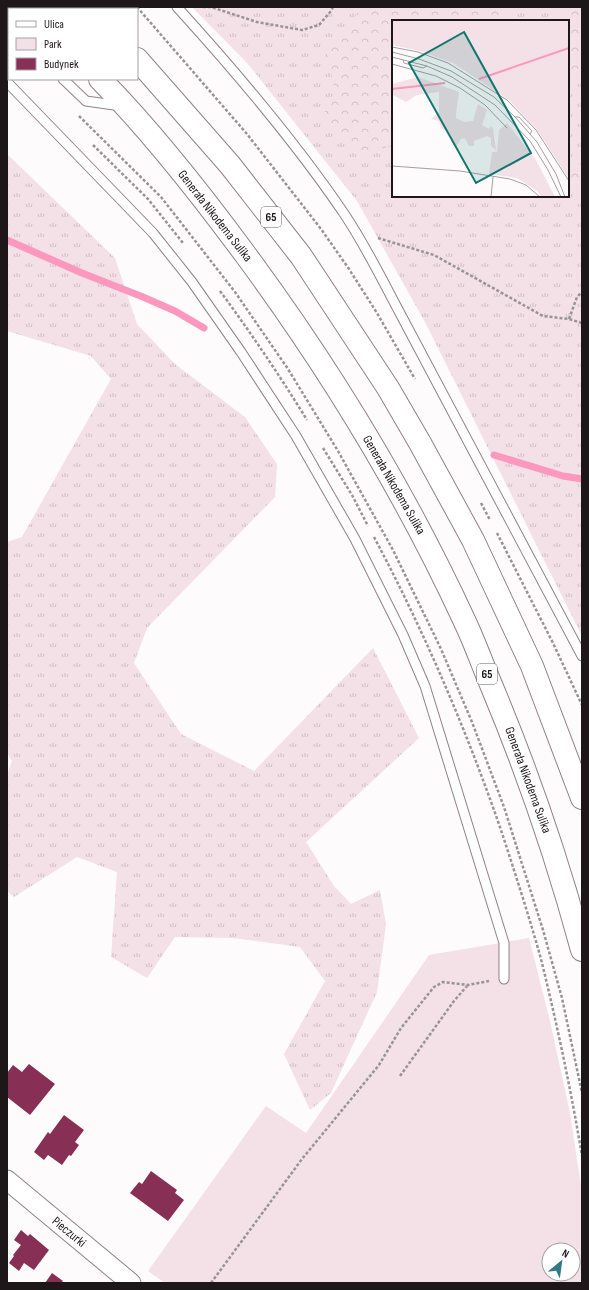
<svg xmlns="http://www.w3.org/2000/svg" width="589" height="1290" font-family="'Sofia Sans Condensed',sans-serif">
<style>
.grass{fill:url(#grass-tufts);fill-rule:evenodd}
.forest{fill:url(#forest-crowns)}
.park{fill:#f4e0e7;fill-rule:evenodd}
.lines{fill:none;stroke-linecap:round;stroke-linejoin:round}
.stream{stroke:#fc97bd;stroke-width:7}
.building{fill:#882f56}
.lane-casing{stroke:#928287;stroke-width:11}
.street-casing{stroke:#928287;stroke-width:21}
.highway-casing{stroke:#928287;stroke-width:24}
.path{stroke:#989495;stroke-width:2.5;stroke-dasharray:3 2;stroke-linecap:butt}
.lane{stroke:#fff;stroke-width:9}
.street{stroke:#fff;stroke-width:19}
.highway{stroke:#fff;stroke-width:22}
.labels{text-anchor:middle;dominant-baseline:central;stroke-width:4;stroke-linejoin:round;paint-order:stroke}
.shield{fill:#fff;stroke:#615d5e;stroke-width:1}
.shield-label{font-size:12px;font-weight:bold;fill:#1d1719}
.street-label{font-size:13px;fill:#1d1719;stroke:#fff}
.inset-river{fill:none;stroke:#fc97bd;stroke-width:2}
.inset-road{fill:none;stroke:#a4a0a1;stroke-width:1}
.view{fill:#0f766e;fill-opacity:0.15;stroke:#0f766e;stroke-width:2}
.inset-edge{fill:none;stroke:#1d1719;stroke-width:2}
</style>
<defs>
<pattern id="grass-tufts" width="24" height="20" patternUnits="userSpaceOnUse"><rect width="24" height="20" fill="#f4e0e7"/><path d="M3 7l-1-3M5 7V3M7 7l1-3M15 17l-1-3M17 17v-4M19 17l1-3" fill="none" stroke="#d1bfc6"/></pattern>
<pattern id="forest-crowns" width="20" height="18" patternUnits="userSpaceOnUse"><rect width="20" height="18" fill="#f4e0e7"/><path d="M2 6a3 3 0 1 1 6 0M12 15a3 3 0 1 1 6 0" fill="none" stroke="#d1bfc6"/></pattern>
</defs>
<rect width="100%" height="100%" fill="#fefbfc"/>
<path class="grass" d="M192,7H582V636L425,322L357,201L248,64ZM393,21H568V196H393Z
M7,154L115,258L137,324L175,364L245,417L277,464L275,497L147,628L134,663L181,734L254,771L373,648L419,738L306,842L334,886L351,904L380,890L386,924L377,992L331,1093L310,1110L284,1054L325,981L300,947L233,938L175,937L147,978L111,957L117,872L77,857L14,897L7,891V775L12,761L7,753V542L22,537L111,379L91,356L7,331Z"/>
<path class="forest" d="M361,7H516L506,21H393V145L366,154L320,121L335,93L327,51L347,29Z
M564,7H582V81L568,80V21H553Z
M568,160L582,166V191L568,188Z"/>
<path class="park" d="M529,938L550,1021L570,1113L582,1193V1283H165L148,1271L266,1106L306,1133L429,955ZM549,1250H573V1274H549Z"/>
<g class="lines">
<path class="stream" d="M7,240L82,273L143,297L175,311L204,328
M494,455L563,476L582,479"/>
</g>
<path class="building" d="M29,1064L55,1084L30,1115L7,1097V1073L13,1065L22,1072Z
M64,1115L84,1130L75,1142L79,1145L71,1156L69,1155L62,1165L48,1155L44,1160L34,1152L48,1132L50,1134Z
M151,1171L177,1190L175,1193L184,1200L168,1221L130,1193L139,1182L142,1184Z
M21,1230L28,1236L30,1234L49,1250L34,1270L24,1263L19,1271L9,1263L14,1256L13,1255L21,1245L14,1240Z
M52,1273L63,1281L61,1283H45Z"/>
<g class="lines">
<g class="lane-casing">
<path id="lane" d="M177,7C237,73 295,141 345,215C363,242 378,271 393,300L582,656
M7,25L9,27
M63,79L86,101L121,106
M7,82L153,233L192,282L241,352L296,436L355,539L403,635L425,686L504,943V979"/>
</g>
<g class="street-casing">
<path id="street" d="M7,1180L131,1283"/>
</g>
<g class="highway-casing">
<path id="highway" d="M30,7L32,9
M93,7L95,9
M137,59L230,165L301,256L388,388L420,443L473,540L532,666L582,798
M100,79C153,133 200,193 245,254C330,369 405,492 465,622C475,643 483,666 492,687C528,773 558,861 582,950"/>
</g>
<path class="path" d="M137,7L247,134L321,229L349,269L377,313L415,379
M203,7H211L257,22L302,30L319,25L331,11L333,7
M7,57L9,59
M79,116L161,197L235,292L288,369L338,451L393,550L441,649L472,722L504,807L543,930L562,998L582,1093
M93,145L148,199L183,243
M378,238L434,255L543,316L569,319L582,323
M220,291C251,333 280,376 307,420
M569,319L577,297L582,292
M323,448L352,495L368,526
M481,503L490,520
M497,533L553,643L582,705
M374,537C424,631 466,729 501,830C515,873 529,916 541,959C557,1024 571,1090 582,1156
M400,1076L454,1001L467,986
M211,1283L302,1159L379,1065L401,1028L434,987L443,982L468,985L489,981"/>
<use href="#lane" class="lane"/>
<use href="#street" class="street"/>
<use href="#highway" class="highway"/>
</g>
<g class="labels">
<g class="shield">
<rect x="261" y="207" width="20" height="20" rx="3"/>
<rect x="477" y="664" width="20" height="20" rx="3"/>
</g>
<g class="shield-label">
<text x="271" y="217">65</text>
<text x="487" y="674">65</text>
</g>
<g class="street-label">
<text transform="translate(215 216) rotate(52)">Generała Nikodema Sulika</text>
<text transform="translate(394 485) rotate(60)">Generała Nikodema Sulika</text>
<text transform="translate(528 780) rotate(70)">Generała Nikodema Sulika</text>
<text transform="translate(69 1232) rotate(40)">Pieczurki</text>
</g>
</g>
<g transform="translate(392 20)">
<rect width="177" height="177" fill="#fefbfc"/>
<path d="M0,0H177V159L146,111L118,81L61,43L28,31L0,25ZM26,57L67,72L64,94V98L72,102L81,101L86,84L95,90L90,105L97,109L99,106L101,109L104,130L99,126V118L95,116L82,121V126H77L73,118L69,119L65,126L61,125L58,113L49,108L47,101L39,99L47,92V72L25,75L14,82L1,75L0,83V64Z" fill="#f4e0e7"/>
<path d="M57,0L68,1L64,28L60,38L54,37L51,30ZM72,0H84L87,13L74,21L70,18ZM92,0L98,2L105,0L100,14L90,16ZM117,0H127L125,14L114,17ZM134,0H163L139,8L135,6ZM34,6L42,15L40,29L37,31V22H32L37,13ZM121,24H125L123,31L114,39L112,29ZM177,60V109L166,113L174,61ZM153,68L164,69L161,109L155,107L152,112L146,109ZM128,69L139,70L136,96L126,85Z" fill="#f4e0e7"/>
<path d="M115,103L144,140L163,177H150L144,170L125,158L97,154L100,132H105L107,110Z" fill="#f4e0e7"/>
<path class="inset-river" d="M87,59L177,28M0,69L53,63"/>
<path class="inset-road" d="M0,27L26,32L56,43L115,80L144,110L177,161M0,32L27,39L59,51L102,77L123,97L145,122L164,154L173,177M0,37L35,46L60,57L103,85L138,121L156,150L169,177M11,40L12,43L31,48L35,46M0,44L44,56L68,68L93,85L115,108M123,97H127L140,111L138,114M0,146L68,151L118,159L134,165L148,177M99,177L101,157"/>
<path class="view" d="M72,12L139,133L84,163L17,43Z"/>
<rect width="177" height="177" class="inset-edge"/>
</g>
<rect width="589" height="1290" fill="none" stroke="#1d1719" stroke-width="16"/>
<rect x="8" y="8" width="130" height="72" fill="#ffffff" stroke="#a5a2a3"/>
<rect x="16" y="21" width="20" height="6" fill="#ffffff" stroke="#a5a2a3"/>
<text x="44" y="28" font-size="12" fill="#1d1719">Ulica</text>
<rect x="16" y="38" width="20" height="12" fill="#f4e0e7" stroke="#a5a2a3"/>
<text x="44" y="48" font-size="12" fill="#1d1719">Park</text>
<rect x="16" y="58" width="20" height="12" fill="#882f56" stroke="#a5a2a3"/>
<text x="44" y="68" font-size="12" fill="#1d1719">Budynek</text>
<g transform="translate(561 1262) rotate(29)"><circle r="19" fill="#ffffff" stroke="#a5a2a3"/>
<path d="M0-3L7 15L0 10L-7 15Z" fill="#327a83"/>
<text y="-6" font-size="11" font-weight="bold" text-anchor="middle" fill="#1d1719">N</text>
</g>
</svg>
